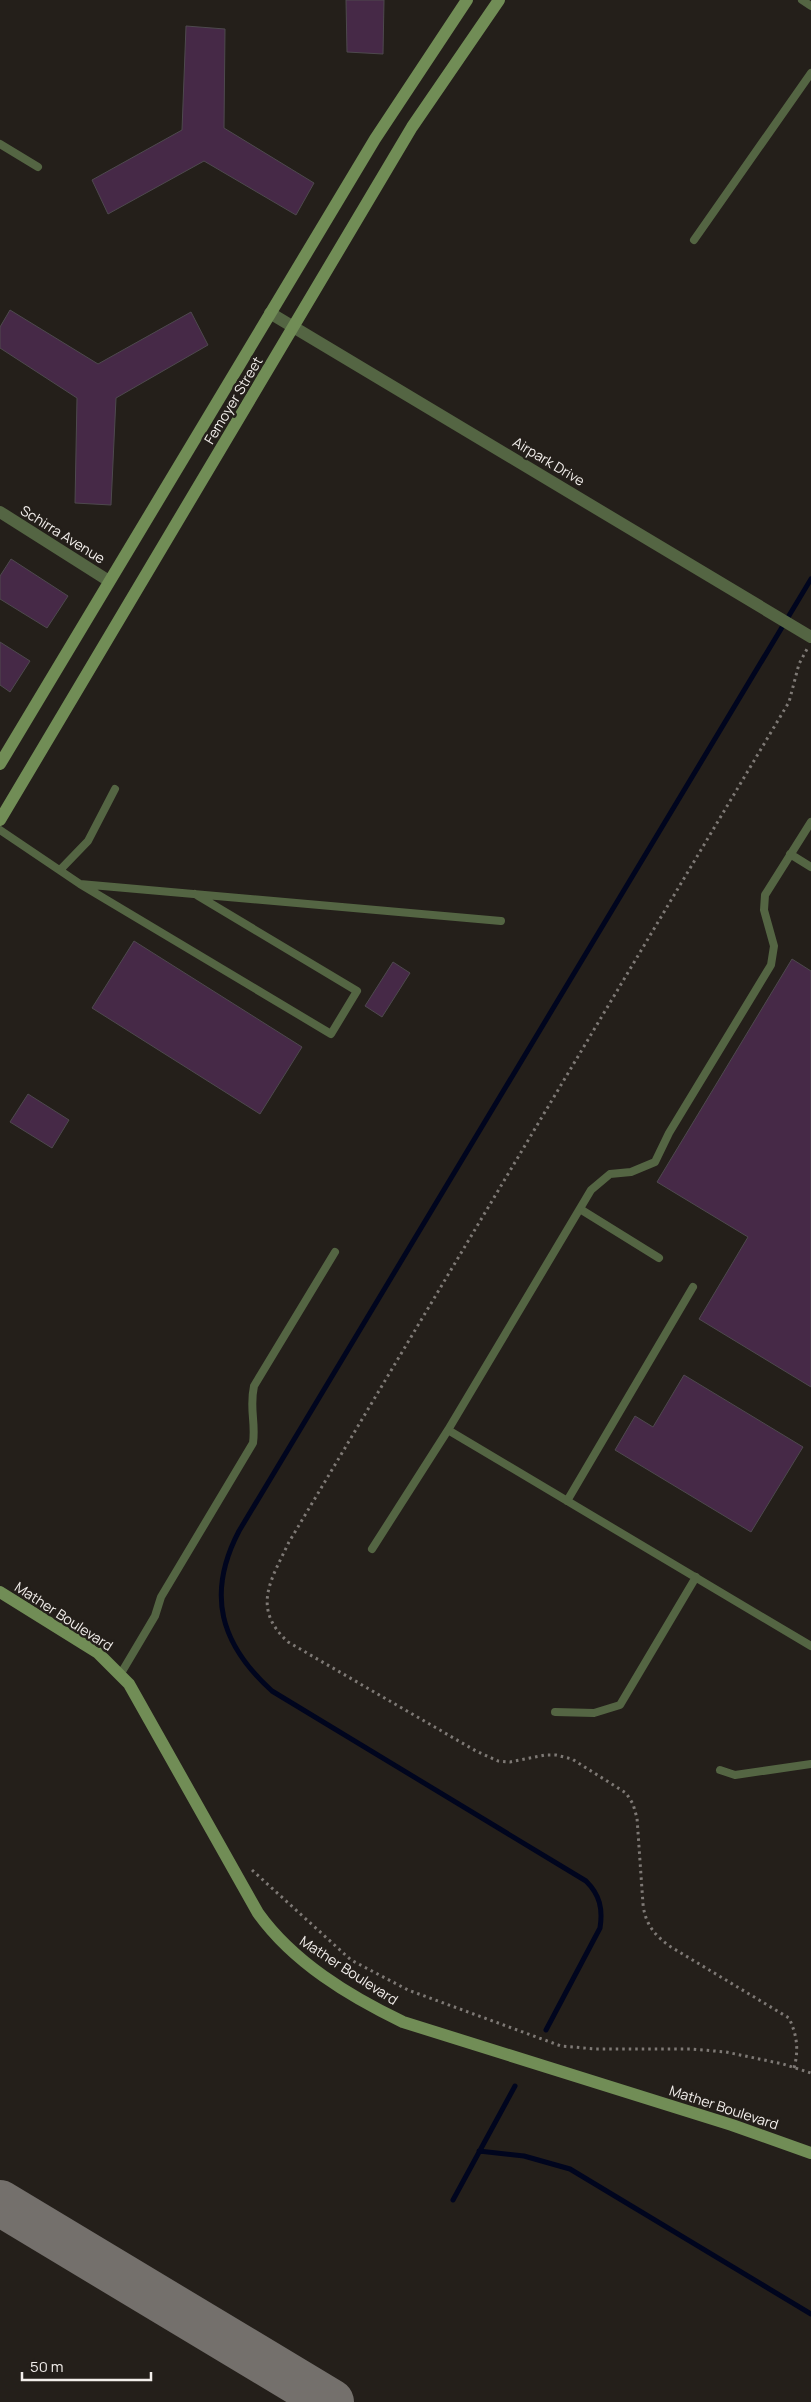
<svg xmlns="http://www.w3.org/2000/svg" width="811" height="2402" font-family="Manrope,sans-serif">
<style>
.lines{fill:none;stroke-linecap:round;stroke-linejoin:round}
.stream{stroke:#00051e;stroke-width:5}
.taxiway{stroke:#74706c;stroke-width:46}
.building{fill:#462947;stroke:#4e494e}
.path{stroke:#7e7975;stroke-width:3;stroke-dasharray:2.5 4;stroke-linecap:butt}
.lane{stroke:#546543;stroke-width:8}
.street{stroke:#546543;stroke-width:12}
.secondary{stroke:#718d56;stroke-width:12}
.labels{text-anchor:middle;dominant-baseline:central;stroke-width:5;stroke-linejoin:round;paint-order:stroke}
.street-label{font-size:14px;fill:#f2eeeb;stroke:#241f1a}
</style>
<rect width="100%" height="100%" fill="#241f1a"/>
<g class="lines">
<path class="stream" d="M546,2030L600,1928C603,1909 600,1895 586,1881L272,1691C220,1644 206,1594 239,1531L811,579
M479,2151L524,2156L570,2169L811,2314
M453,2200L515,2086"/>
<path class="taxiway" d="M0,2203L331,2402"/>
</g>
<path class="building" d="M346,0H384L383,54L347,52Z
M186,26L225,29L224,128L314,183L296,215L204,161L108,214L92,180L182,130Z
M10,310L98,364L191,312L208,345L116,398L111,505L75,503L77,398L0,348V327Z
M11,559L68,596L47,628L0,599V576Z
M0,642L30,661L10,692L0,685Z
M134,941L302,1047L260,1114L92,1008Z
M792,959L811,971V1387L699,1319L748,1237L657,1182Z
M393,962L410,973L382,1017L365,1006Z
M28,1094L69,1120L52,1148L10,1122Z
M684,1375L803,1447L751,1532L615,1450L635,1416L653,1427Z"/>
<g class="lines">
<path class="path" d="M252,1870L351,1960L408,1990L561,2046L596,2049H691L726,2052L783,2064L811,2073
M794,2068C799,2050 797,2035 789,2018L671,1947C655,1936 645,1924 643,1904L637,1818L633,1804L626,1793L572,1759L556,1755H545L510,1762L498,1761L476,1751L288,1642C251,1608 271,1580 289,1542L789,702L799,664L807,649"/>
<path class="lane" d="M802,0L811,6
M0,144L38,167
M694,240L811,73
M0,830L80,884L501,921
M790,854L811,867
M60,870L88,841L115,789
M80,884L331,1034L357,991L195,894
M580,1209L659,1258
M448,1430L811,1646
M567,1501L693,1287
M372,1549L448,1430L591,1190L610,1174L631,1172L655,1162L669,1133L771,965L774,946L764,910L765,895L811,822
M120,1675L155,1616L161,1597L253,1443C256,1422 249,1409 254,1386L335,1252
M555,1712L594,1713L620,1705L696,1577
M720,1770L735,1775L811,1764"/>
<path class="street" d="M270,313L811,637
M0,512L109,581"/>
<path class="secondary" d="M0,764L375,139L467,0
M0,820L412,127L499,0
M0,1592L98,1653L129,1684L258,1913C293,1962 349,1996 403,2022L732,2125L811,2153"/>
</g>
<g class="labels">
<g class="street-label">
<text transform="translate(233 400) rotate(-59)">Femoyer Street</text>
<text transform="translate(549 461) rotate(31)">Airpark Drive</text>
<text transform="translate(63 534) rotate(32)">Schirra Avenue</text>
<text transform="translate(64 1616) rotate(33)">Mather Boulevard</text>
<text transform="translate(349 1970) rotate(33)">Mather Boulevard</text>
<text transform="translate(724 2107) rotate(18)">Mather Boulevard</text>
</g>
</g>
<path d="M22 2372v8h129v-8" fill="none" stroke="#f2eeeb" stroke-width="2.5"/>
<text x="30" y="2372" font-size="15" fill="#f2eeeb" stroke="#241f1a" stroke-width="4" paint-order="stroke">50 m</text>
</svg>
